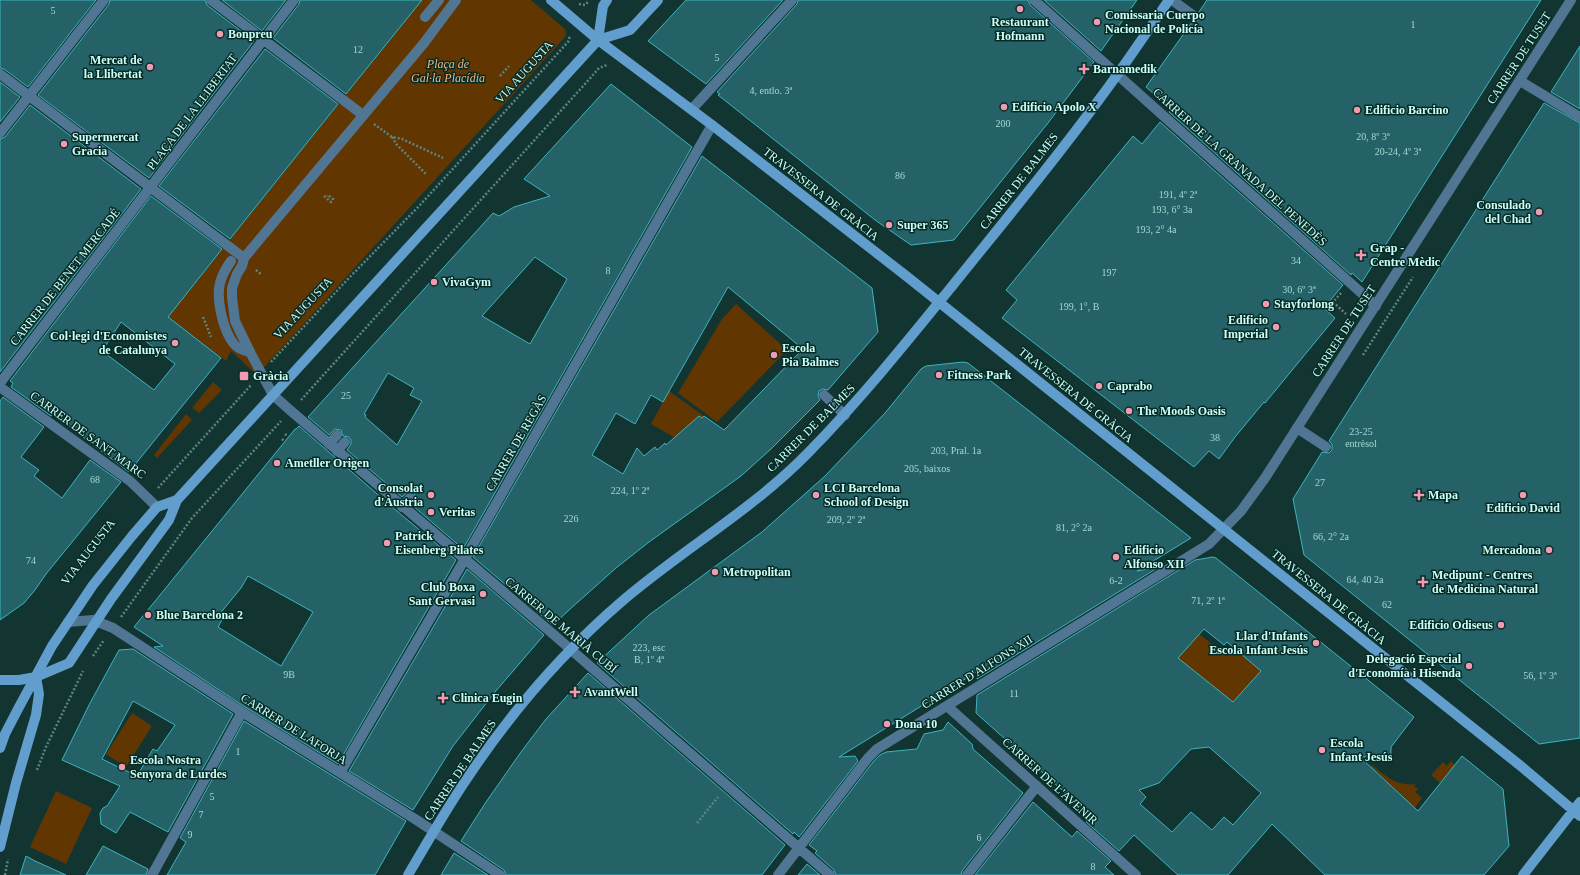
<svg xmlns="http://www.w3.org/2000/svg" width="1580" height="875" font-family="Georgia,serif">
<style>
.green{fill:#623600}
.building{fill:#256268;stroke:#3cb4be;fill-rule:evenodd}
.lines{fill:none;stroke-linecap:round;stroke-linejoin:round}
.path{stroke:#5c857f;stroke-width:2.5;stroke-dasharray:2 2;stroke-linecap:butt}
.lane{stroke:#517694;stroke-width:10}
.street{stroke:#517694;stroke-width:10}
.secondary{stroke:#629ecd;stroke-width:10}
.poi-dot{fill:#f29ab0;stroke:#062b27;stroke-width:1.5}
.labels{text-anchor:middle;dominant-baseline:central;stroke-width:3;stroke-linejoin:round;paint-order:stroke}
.number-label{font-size:10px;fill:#a3d8d2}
.poi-label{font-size:12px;font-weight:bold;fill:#cdfff6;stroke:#062b27;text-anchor:start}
.street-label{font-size:12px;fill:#cdfff6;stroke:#062b27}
.park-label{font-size:12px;font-style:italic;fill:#f4b77f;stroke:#062b27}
</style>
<rect width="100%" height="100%" fill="#123531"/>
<path class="green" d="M422,0H531L565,29L566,36L257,375L231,351L226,361L168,317Z
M736,304L787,350L717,422L678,393L722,319Z
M213,382L222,390L199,413L192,408Z
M669,391L704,416L677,439L651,424Z
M186,414L192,420L157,458L154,455Z
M1199,634L1227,656L1237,644C1243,658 1250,664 1265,667L1233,702L1178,658Z
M132,713L152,726L126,767L106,754Z
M1451,761L1455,765L1440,783L1431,775L1443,762L1447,766Z
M1372,765C1386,776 1397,787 1416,784L1414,786L1418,789L1415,792L1422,798L1413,810L1401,795L1377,772L1376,773L1370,767Z
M56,791L92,808L66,864L30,847Z"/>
<path class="building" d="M0,0H96L28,87L4,69L0,68Z
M110,0H205L207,5L254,41L149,178L38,95L109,4Z
M222,0H286L262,31Z
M300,0H422L346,94L273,38L299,4Z
M686,0H783L706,84L648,41Z
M798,0H1028L1030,5L1094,62L1048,123L954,240L911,245L875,220L718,95L720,94L717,92L797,4Z
M1044,0H1137L1101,51Z
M1207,0H1541L1362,282L1352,273L1351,275L1169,112L1171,109L1146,87L1192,22H1196L1199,19L1200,16L1199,12Z
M1580,46V109L1551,92Z
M265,49L338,104L230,239L159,186Z
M0,82L20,97L0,122Z
M611,84L692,147L463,549L412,505L416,499L414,493L408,492L402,497L347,450L351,444V440L349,437L343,436L341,430L335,429L329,435L308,417L493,213L499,216L514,207L550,196L524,179ZM535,257L567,279L530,344L482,316ZM388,373L414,388L410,395L422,401L397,445L365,417L366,415L364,414Z
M1544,103L1580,123V738L1539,744L1304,555L1293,499L1322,452L1329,453L1332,450V444L1329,441Z
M30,105L141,189L0,372V139L5,137Z
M1160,122L1343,285L1324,308L1335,318L1265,403L1264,402L1235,437L1219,459L1209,451L1194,467L1002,318L1017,300L1006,290L1133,136L1142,144Z
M702,156L872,288L878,332L828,390L823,389L819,391L818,396L820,400L771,449L741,476L649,542L616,568L569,610L553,625L473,557ZM728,287L803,349L724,430L704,416L702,418L699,416L666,445L665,443L657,450L655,447L644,456L637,448L623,474L592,455L616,413L635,424L651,395L663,402Z
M151,196L222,249L168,317L221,358L129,472L53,414L51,416L11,387L13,383L10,381ZM121,322L175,364L154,390L102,351Z
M963,362L968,363L1191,538L1137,571L1159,567L977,679L978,671L839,757L855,756L858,761L799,837L794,832L793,834L597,663L649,615L762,532L825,476L885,413L921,369L926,366Z
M3,397L44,427L21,457L39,470L34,476L62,498L90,460L121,482L46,574L35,590L24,603L0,620V401Z
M299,426L398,512L456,560L338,764L245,707L154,647L163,646L134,627L295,429H296ZM248,576L313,612L281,666L218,627L222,620L218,616L241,588Z
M1213,557L1216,558L1414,717L1391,747V756L1360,757L1418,811L1462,756L1503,789L1509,846L1484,875H1325L1272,824L1228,875H1178L1134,835L1119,851L1086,822L1091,816L976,713L977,695L1195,560ZM1204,629L1224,645L1227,642L1261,671L1233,702L1178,658ZM1209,747L1261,793L1233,825L1224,817L1212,830L1191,812L1172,832L1140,804L1146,797L1139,790L1159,783L1191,749Z
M467,569L544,635L495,692L453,746L413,810L349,771Z
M133,649L233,714L168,832L130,812L116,833L101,824L100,813L103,808L107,806L120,786L62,760L89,705L119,650ZM133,701L175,725L157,751L153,749L137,776L102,759Z
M588,673L785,845L762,875H506L504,870L461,841L486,802L521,752L546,719Z
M244,721L406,821L375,875H167L186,842L180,838Z
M948,722L972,744L973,749L1023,793L962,871L961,875H836L834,870L815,853L817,851L809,845L873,762L880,755L886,752L917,749L924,734L943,730Z
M1033,802L1072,837L1077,831L1111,861L1105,867L1114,875H975Z
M103,846L148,869L146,875H86Z
M454,853L488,875H441Z
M26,856L35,861L66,875H20Z
M807,864L820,875H798Z"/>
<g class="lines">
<path class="path" d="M579,4L585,5L588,2
M429,59L438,66L440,63L435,59L434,60
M500,76L509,66
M374,124L392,137L402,139L443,158
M392,137L397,145L427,175
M324,196L331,202L333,199L328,195L327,196
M256,270L262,275
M1341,293L1333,302L1346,314
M203,317L211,337
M1363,355L1413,277
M271,362L347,280L420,205L568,42L570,36
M301,400L593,75L599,68L607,65
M285,434L288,437
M282,439L284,441
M158,488L251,385
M121,617L192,518L281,421
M93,656L104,640
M37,770L46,747L83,671
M697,823L718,797
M5,875L8,859"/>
<path class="lane" d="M1172,0L1194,16
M425,17L439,0
M231,261C226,268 222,275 220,283C216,299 223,331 234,344C238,349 244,351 250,352
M824,395L845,415
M1297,428L1326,447
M329,444L337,435
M337,451L345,442
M402,507L410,498"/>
<path class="street" d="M211,0L363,115
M456,0L424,43L244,258L242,266L237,274L232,288V297L235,321L250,352L273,395L291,411L553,634L830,875
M1034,0L1376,306
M0,74L244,258
M1520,81L1580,117
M692,109L792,0
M0,133L104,0
M0,383L294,0
M0,387L130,481L157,507
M68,622L93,620L113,628L242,712L415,819L500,875
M947,706L1136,875
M340,773L459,569L712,125
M152,875L242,712
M778,875L868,758L877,749L1209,544L1241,511L1265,478L1571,0
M967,875L1037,786"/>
<path class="secondary" d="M551,0L598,40L712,125L905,275L1522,767L1580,816
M598,40L603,6L607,0
M0,680H19L36,677L69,663L111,599L169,520L177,500L598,40L630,30L658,0
M0,748L5,734L18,709L52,646L93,585L132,536L157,507L177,500
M0,847L16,783L36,715L39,694L36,677
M408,875C427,843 445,811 466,780C509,715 561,654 620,603C680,551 751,511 807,454C860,400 906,343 953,285C1002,224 1052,164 1098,101C1123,68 1146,33 1169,0
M1523,875L1580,802"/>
</g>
<g class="poi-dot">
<circle cx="1020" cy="9" r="4"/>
<circle cx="1097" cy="22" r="4"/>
<circle cx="220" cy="34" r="4"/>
<circle cx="150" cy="67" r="4"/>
<path d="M1082 63h4v4h4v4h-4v4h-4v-4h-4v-4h4z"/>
<circle cx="1004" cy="107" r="4"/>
<circle cx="1357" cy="110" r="4"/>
<circle cx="64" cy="144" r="4"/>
<circle cx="1539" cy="212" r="4"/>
<circle cx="889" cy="225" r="4"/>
<path d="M1359 249h4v4h4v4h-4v4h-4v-4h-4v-4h4z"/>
<circle cx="434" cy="282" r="4"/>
<circle cx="1266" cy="304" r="4"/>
<circle cx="1276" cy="327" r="4"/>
<circle cx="175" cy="343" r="4"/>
<circle cx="774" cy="355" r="4"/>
<circle cx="939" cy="375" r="4"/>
<rect x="239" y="371" width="10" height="10" rx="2"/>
<circle cx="1099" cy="386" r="4"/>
<circle cx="1129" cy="411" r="4"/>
<circle cx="277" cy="463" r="4"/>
<circle cx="431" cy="495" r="4"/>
<circle cx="816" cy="495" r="4"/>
<path d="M1417 489h4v4h4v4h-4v4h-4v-4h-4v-4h4z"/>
<circle cx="1523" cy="495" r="4"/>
<circle cx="431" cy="512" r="4"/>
<circle cx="387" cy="543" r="4"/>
<circle cx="1549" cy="550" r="4"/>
<circle cx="1116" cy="557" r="4"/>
<circle cx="715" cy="572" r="4"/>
<path d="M1421 576h4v4h4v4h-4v4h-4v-4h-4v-4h4z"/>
<circle cx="483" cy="594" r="4"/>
<circle cx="148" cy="615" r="4"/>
<circle cx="1501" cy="625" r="4"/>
<circle cx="1316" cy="643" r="4"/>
<circle cx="1469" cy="666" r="4"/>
<path d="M573 686h4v4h4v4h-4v4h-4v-4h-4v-4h4z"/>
<path d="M441 692h4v4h4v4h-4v4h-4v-4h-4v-4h4z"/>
<circle cx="887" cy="724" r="4"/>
<circle cx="1322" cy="750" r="4"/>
<circle cx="122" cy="767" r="4"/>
</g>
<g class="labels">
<g class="number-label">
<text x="53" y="10">5</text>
<text x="1413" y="24">1</text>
<text x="358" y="49">12</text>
<text x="717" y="57">5</text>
<text x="771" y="90">4, entlo. 3ª</text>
<text x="1003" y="123">200</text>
<text x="1373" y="136">20, 8º 3ª</text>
<text x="1398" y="151">20-24, 4º 3ª</text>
<text x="900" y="175">86</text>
<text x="1178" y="194">191, 4º 2ª</text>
<text x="1172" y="209">193, 6° 3a</text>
<text x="1156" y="229">193, 2° 4a</text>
<text x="1296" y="260">34</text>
<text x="608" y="270">8</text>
<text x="1109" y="272">197</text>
<text x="1299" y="289">30, 6º 3ª</text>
<text x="1079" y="306">199, 1°, B</text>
<text x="346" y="395">25</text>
<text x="1361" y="431">23-25<tspan x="1361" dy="12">entrèsol</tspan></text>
<text x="1215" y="437">38</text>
<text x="956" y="450">203, Pral. 1a</text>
<text x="927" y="468">205, baixos</text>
<text x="95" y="479">68</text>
<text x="1320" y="482">27</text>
<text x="630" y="490">224, 1º 2ª</text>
<text x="571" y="518">226</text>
<text x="846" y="519">209, 2º 2ª</text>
<text x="1074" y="527">81, 2° 2a</text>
<text x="1331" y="536">66, 2° 2a</text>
<text x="31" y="560">74</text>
<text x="1365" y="579">64, 40 2a</text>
<text x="1116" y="580">6-2</text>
<text x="1208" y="600">71, 2º 1ª</text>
<text x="1387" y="604">62</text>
<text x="649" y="647">223, esc<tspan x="649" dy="12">B, 1º 4ª</tspan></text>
<text x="289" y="674">9B</text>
<text x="1540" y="675">56, 1º 3ª</text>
<text x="1014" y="693">11</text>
<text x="238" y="751">1</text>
<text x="212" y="796">5</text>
<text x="201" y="814">7</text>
<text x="190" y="834">9</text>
<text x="979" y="837">6</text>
<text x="1093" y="866">8</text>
</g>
<g class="poi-label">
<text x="1105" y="15">Comissaria Cuerpo<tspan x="1105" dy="14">Nacional de Policía</tspan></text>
<text x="1020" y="22" text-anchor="middle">Restaurant<tspan x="1020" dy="14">Hofmann</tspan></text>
<text x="228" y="34">Bonpreu</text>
<text x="142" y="60" text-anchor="end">Mercat de<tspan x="142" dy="14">la Llibertat</tspan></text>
<text x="1093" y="69">Barnamedik</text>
<text x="1012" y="107">Edificio Apolo X</text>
<text x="1365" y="110">Edificio Barcino</text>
<text x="72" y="137">Supermercat<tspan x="72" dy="14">Gracia</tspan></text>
<text x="1531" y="205" text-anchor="end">Consulado<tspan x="1531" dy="14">del Chad</tspan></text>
<text x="897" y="225">Super 365</text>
<text x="1370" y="248">Grap -<tspan x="1370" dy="14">Centre Mèdic</tspan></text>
<text x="442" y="282">VivaGym</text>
<text x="1274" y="304">Stayforlong</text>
<text x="1268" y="320" text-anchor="end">Edificio<tspan x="1268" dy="14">Imperial</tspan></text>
<text x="167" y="336" text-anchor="end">Col·legi d'Economistes<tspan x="167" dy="14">de Catalunya</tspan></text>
<text x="782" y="348">Escola<tspan x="782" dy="14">Pia Balmes</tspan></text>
<text x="947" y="375">Fitness Park</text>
<text x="253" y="376">Gràcia</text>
<text x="1107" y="386">Caprabo</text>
<text x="1137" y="411">The Moods Oasis</text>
<text x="285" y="463">Ametller Origen</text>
<text x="423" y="488" text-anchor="end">Consolat<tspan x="423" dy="14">d'Àustria</tspan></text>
<text x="824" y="488">LCI Barcelona<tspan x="824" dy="14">School of Design</tspan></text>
<text x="1428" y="495">Mapa</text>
<text x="1523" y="508" text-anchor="middle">Edificio David</text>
<text x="439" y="512">Veritas</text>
<text x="395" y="536">Patrick<tspan x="395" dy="14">Eisenberg Pilates</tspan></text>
<text x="1124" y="550">Edificio<tspan x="1124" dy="14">Alfonso XII</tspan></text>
<text x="1541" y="550" text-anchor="end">Mercadona</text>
<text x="723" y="572">Metropolitan</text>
<text x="1432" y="575">Medipunt - Centres<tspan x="1432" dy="14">de Medicina Natural</tspan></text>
<text x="475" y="587" text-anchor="end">Club Boxa<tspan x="475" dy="14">Sant Gervasi</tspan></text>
<text x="156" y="615">Blue Barcelona 2</text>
<text x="1493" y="625" text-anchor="end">Edificio Odiseus</text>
<text x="1308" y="636" text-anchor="end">Llar d'Infants<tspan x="1308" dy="14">Escola Infant Jesús</tspan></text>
<text x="1461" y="659" text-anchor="end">Delegació Especial<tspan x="1461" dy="14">d'Economía i Hisenda</tspan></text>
<text x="584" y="692">AvantWell</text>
<text x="452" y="698">Clinica Eugin</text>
<text x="895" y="724">Dona 10</text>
<text x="1330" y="743">Escola<tspan x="1330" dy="14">Infant Jesús</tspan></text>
<text x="130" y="760">Escola Nostra<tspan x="130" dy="14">Senyora de Lurdes</tspan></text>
</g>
<g class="street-label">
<text transform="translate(1519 58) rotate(-57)">CARRER DE TUSET</text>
<text transform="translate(524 72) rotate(-48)">VIA AUGUSTA</text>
<text transform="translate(192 112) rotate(-53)">PLAÇA DE LA LLIBERTAT</text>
<text transform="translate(1240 167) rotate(42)">CARRER DE LA GRANADA DEL PENEDÈS</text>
<text transform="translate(1019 181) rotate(-52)">CARRER DE BALMES</text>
<text transform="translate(821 194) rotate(38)">TRAVESSERA DE GRÀCIA</text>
<text transform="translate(65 277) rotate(-52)">CARRER DE BENET MERCADÉ</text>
<text transform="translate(303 308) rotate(-47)">VIA AUGUSTA</text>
<text transform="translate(1344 331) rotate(-57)">CARRER DE TUSET</text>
<text transform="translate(1076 395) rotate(39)">TRAVESSERA DE GRÀCIA</text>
<text transform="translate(811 428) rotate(-45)">CARRER DE BALMES</text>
<text transform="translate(88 435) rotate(36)">CARRER DE SANT MARC</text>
<text transform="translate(516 443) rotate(-60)">CARRER DE REGÀS</text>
<text transform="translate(88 552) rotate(-52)">VIA AUGUSTA</text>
<text transform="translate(1329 597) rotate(39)">TRAVESSERA DE GRÀCIA</text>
<text transform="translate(561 625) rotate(40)">CARRER DE MARIÀ CUBÍ</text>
<text transform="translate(977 672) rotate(-32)">CARRER D'ALFONS XII</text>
<text transform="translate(294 729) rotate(32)">CARRER DE LAFORJA</text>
<text transform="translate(460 770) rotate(-56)">CARRER DE BALMES</text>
<text transform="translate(1050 781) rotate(42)">CARRER DE L'AVENIR</text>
</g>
<g class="park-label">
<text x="448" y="64">Plaça de<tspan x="448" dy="14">Gal·la Placídia</tspan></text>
</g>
</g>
</svg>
